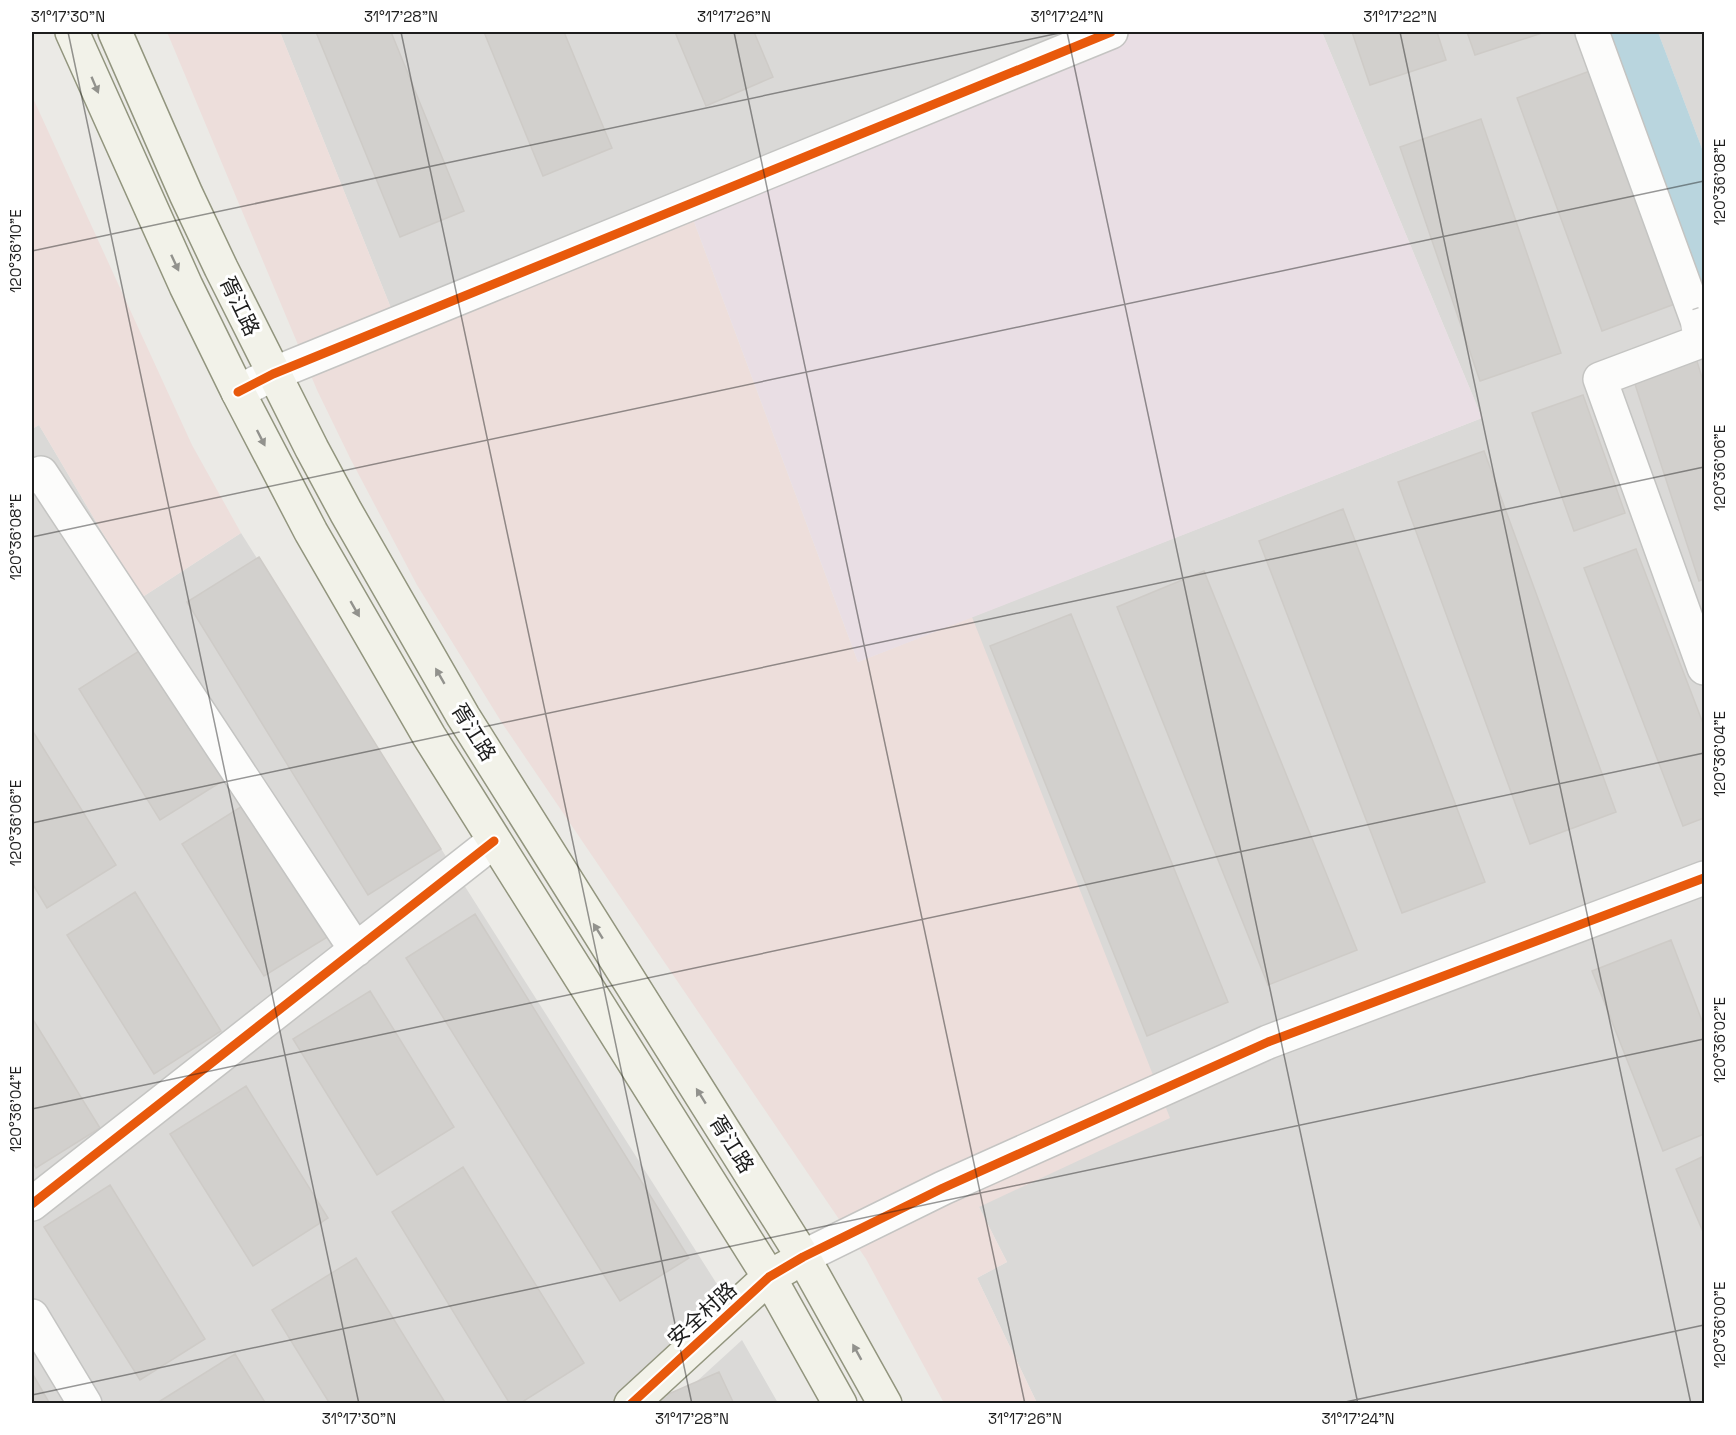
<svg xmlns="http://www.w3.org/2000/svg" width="1736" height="1435" font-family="'Space Grotesk','Noto Sans SC',sans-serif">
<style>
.residential{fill:#dad9d7}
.commercial{fill:#eddedb}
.industrial{fill:#e9dee4}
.water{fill:#b9d5de}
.building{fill:#d2d0cd;stroke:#cecbc7;stroke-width:1.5}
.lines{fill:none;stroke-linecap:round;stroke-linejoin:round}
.street-casing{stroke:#c4c4c2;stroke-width:36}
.secondary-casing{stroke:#92957e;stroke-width:36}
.street{stroke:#fcfcfb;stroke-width:33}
.secondary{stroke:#f2f2e9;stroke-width:33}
.street-bridge-casing{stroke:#c4c4c2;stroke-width:36;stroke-linecap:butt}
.street-bridge{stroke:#fcfcfb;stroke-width:33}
.cycleway-casing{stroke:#fff;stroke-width:13}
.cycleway{stroke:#e8590c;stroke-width:9}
.oneway{fill:#92928d}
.ticks{fill:none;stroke:#1d1d1d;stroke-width:1.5;stroke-opacity:0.45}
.labels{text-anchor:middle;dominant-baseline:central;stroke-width:6;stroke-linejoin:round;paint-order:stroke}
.street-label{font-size:21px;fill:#1d1d1d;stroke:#fff}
.neatline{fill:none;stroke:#1d1d1d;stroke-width:2}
.ticks-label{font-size:15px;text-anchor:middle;fill:#1d1d1d}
</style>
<rect width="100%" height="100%" fill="#ebeae6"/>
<path class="residential" d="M280,32H1068L393,313Z
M1322,32H1605L1704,303V1403H1037L977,1278L1007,1262L979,1207L972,617L1482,418Z
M1658,32H1704V154Z
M39,425L141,598L241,533L727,1300L612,1403L32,1404V429Z
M742,1340L778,1403L672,1404Z"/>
<path class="commercial" d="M167,32H280L393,313L683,192L858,662L972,617L1170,1118L979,1207L1007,1262L977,1278L1037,1403H944L866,1259L502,723L417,585L350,458L317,390Z
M32,96L192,445L241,533L141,598L39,425L32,429Z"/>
<path class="industrial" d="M1068,32H1322L1482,418L858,662L683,192Z"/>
<path class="water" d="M1605,32H1658L1704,154V303Z"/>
<path class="building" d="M316,32H391L464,211L400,237Z
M484,32H564L612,148L543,176Z
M675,32H754L773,77L706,106Z
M1352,32H1437L1446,60L1370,85Z
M1467,32H1545L1475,55Z
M1598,68L1683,301L1602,331L1517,98Z
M1481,119L1561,353L1480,381L1400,147Z
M1696,358L1704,384V579L1699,581L1633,378Z
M1583,395L1625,513L1574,531L1532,413Z
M1484,451L1616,812L1530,844L1398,482Z
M1343,509L1485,882L1402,913L1259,541Z
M1636,549L1704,726V818L1683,826L1584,568Z
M259,557L441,849L368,895L187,602Z
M1204,571L1357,950L1268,985L1117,607Z
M1071,614L1228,1002L1147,1036L990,646Z
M147,646L229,777L160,820L79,689Z
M32,730L116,865L47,908L32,883Z
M247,803L329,936L264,976L182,844Z
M135,892L221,1031L154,1074L67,935Z
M475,914L689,1258L620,1301L406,958Z
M1671,940L1704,1026V1134L1663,1151L1592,971Z
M370,991L454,1127L377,1175L293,1039Z
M32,1018L100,1128L36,1168L32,1161Z
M246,1086L328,1218L253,1266L170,1134Z
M1704,1156V1234L1676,1169Z
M463,1167L584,1363L519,1404H510L392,1212Z
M110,1185L205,1339L140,1380L44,1227Z
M356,1258L446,1404H330L272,1310Z
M235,1354L266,1404H158L157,1403Z
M719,1372L734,1404H650V1402Z
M32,1373L50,1404H32Z"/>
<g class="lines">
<g class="street-casing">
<path id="street" d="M1592,32L1704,339
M1704,340L1600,379L1704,668
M238,392L273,374L1111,32
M32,477L41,473L356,950
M32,1204L494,841
M803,1257L943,1188L1268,1042L1704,878
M32,1316L85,1404"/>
</g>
<g class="secondary-casing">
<path id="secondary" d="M72,32L186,286L238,392L311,532L429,736L769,1277L840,1404
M115,32L186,194L221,268L312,449L346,512L463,716L803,1257L885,1404
M631,1404L769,1277L787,1267"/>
</g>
<use href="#street" class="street"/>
<use href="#secondary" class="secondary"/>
<g class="street-bridge-casing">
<path id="street-bridge" d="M1698,326L1704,324"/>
</g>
<use href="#street-bridge" class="street-bridge"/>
<g class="cycleway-casing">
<path id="cycleway" d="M238,392L273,374L1111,32
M32,1204L494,841
M631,1404L769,1277L803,1257L943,1188L1268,1042L1704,878"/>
</g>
<use href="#cycleway" class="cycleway"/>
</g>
<defs><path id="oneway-solid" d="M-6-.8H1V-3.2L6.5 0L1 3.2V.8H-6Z" transform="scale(1.5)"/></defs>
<g class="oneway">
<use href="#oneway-solid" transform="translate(95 85) rotate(67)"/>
<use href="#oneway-solid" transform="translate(175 263) rotate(65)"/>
<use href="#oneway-solid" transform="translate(261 438) rotate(63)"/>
<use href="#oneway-solid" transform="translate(355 609) rotate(60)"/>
<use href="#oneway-solid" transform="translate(440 676) rotate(-120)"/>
<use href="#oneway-solid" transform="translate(598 931) rotate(-122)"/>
<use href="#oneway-solid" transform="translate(701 1096) rotate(-122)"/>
<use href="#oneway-solid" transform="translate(857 1352) rotate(-119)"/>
</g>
<path class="ticks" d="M68,32L359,1404M401,32L692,1404M734,32L1025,1404M1067,32L1358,1404M1400,32L1691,1404M32,251L1064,32M32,537L1704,181M32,823L1704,467M32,1109L1704,753M32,1395L1704,1039M1336,1404L1704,1325"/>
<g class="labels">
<g class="street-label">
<text transform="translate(240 306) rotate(64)">胥江路</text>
<text transform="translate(474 732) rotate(58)">胥江路</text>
<text transform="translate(732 1144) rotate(58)">胥江路</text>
<text transform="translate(702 1314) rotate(-42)">安全村路</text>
</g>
</g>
<rect width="1736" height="1435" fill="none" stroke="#ffffff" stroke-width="66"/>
<rect x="33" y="33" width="1670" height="1369" class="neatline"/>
<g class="ticks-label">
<text x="68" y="22">31°17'30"N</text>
<text x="401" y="22">31°17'28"N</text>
<text x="734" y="22">31°17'26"N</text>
<text x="1067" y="22">31°17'24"N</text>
<text x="1400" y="22">31°17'22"N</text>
<text transform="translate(1720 182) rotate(-90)" y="5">120°36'08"E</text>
<text transform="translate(16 251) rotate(-90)" y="5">120°36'10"E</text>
<text transform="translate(1720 468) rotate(-90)" y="5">120°36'06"E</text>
<text transform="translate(16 537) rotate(-90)" y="5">120°36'08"E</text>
<text transform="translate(1720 754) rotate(-90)" y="5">120°36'04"E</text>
<text transform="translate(16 823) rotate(-90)" y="5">120°36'06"E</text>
<text transform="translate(1720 1040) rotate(-90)" y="5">120°36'02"E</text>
<text transform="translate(16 1109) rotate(-90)" y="5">120°36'04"E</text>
<text transform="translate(1720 1325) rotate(-90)" y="5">120°36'00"E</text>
<text x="359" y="1424">31°17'30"N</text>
<text x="692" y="1424">31°17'28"N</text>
<text x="1025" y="1424">31°17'26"N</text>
<text x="1358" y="1424">31°17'24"N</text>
</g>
</svg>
